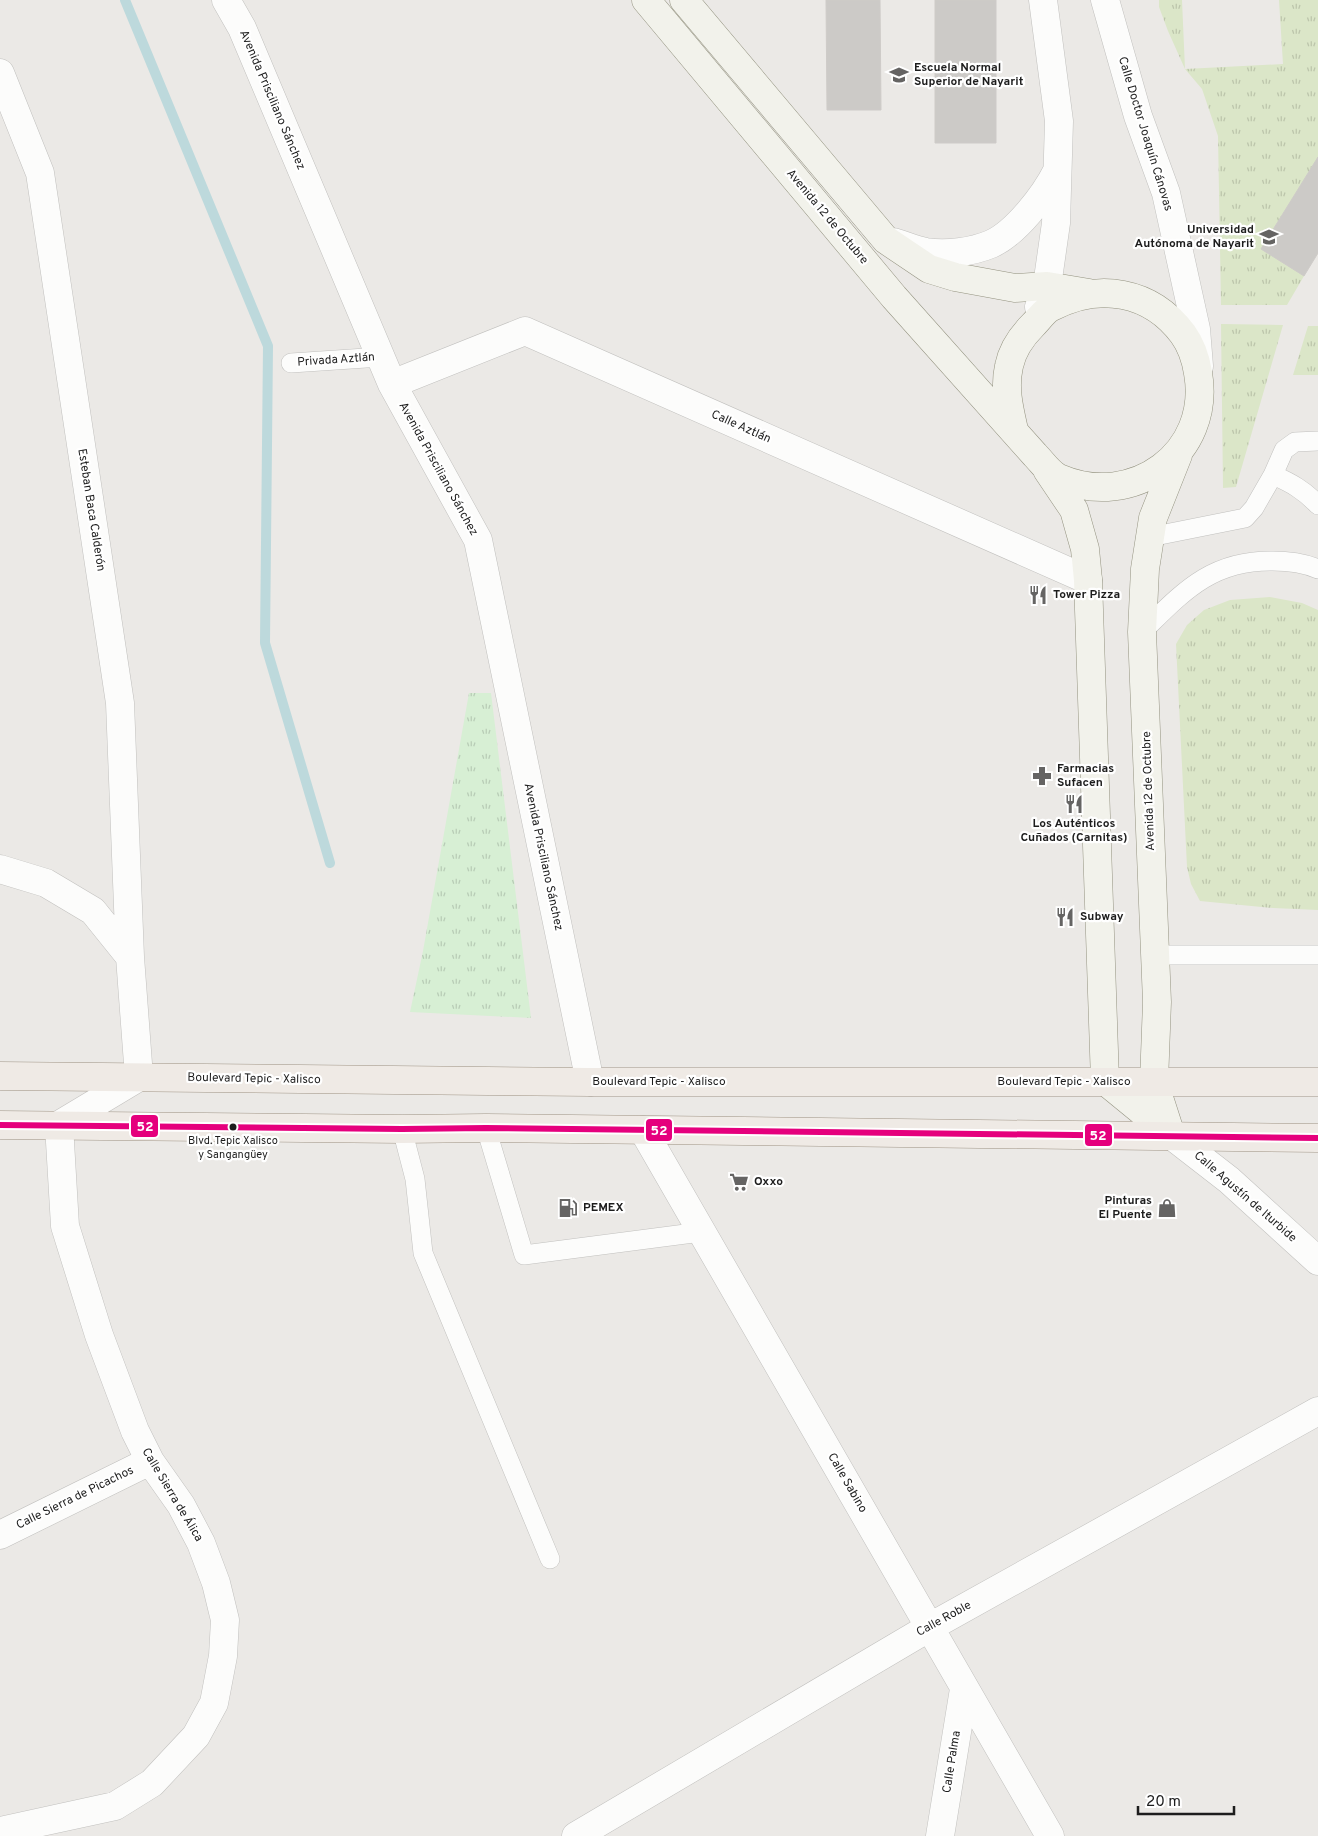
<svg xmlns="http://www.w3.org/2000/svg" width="1318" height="1836" font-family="Overpass,sans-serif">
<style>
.grass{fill:url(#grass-tufts)}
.park{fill:url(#park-tufts)}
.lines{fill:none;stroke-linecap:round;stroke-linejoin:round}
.stream{stroke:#bdd9dc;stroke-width:10}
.building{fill:#cccac7;stroke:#cecbc8}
.service-casing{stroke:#c1c0be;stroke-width:20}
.minor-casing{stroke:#c1c0be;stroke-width:29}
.secondary-casing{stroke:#949380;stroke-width:29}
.primary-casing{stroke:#9f9485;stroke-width:29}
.service{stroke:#fcfcfb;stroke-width:19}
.minor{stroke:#fcfcfb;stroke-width:28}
.secondary{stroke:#f2f2eb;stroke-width:28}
.primary{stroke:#efeae5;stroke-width:28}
.bus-1-casing{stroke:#fff;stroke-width:10}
.bus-1{stroke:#e5007d;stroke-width:6}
.bus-dot{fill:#1d1d1d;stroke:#fff;stroke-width:2}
.labels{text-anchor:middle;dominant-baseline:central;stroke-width:4.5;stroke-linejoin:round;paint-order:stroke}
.bus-label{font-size:11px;fill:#1d1d1d;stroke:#fff}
.poi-label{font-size:12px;font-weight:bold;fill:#1d1d1d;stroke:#fff;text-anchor:start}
.street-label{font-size:12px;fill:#1d1d1d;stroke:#fff}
.line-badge{stroke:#fff;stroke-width:2}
.badge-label{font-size:14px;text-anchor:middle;font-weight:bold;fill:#fff}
</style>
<defs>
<pattern id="grass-tufts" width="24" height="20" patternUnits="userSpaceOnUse" patternTransform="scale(1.25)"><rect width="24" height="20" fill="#dbe6c8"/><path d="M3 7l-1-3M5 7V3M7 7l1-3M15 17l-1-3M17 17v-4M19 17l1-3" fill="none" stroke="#bcc5ab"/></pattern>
<pattern id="park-tufts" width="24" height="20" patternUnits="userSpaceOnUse" patternTransform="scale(1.25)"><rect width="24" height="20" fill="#d7efd4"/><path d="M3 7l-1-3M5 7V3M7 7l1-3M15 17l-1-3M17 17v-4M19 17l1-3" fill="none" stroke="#b8ccb6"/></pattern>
</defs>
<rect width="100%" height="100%" fill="#ebe9e6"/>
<path class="grass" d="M1159,0H1182L1185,69L1283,64L1279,0H1318V157L1304,276L1287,305H1221L1218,136L1202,89L1185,69L1168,31L1159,7Z
M1221,324L1283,325L1236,487L1223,488Z
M1308,326H1318V375H1293Z
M1270,597L1302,603L1318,610V910L1273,908L1200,901L1191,884L1187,867L1176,644L1187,625L1204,610L1230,600Z"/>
<path class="park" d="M469,693H491L531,1018L410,1012L423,951Z"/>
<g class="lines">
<path class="stream" d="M125,0L268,346L265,643L330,863"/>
</g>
<path class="building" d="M826,0H880L881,110H827Z
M935,0H996V143H935Z
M1318,157V253L1304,276L1261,249Z"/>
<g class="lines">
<g class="service-casing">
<path id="service" d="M291,363L381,357
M1273,475C1291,483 1304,490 1318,505
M1150,537L1245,518L1254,508L1273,475L1284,450L1295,442L1318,441
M1142,632C1183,592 1211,560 1273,561C1288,561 1304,563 1318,569
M1156,955H1318
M486,1128L524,1255L701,1232
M402,1129L415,1179L423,1253L550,1559"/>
</g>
<g class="minor-casing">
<path id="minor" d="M226,0L242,28L392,384L478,540L590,1082
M1105,0L1138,116L1166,193L1196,329L1199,366
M0,73L40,173L120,703L130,957
M893,242C904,245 915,250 926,252C946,255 972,252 991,244C1016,233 1045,195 1057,171
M1039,307L1047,286L1056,223L1059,121L1043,0
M392,384L525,331L1088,580
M0,869L46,883L93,911L130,957L139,1077L59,1125L65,1226L99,1335L135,1431L150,1461L181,1505L201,1543L216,1583L225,1620L223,1656L214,1703L196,1736L152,1783L115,1806L0,1831
M643,1130L1050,1836
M1171,1135L1229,1180L1318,1261
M0,1535L150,1461
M576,1836L930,1627L1318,1411
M940,1836L964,1689"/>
</g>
<g class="secondary-casing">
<path id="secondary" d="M646,0L894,297L1035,455C1042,462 1050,474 1059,478C1133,510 1212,453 1198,373C1196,360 1191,345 1183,334C1151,291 1099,282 1052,307C1045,310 1039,319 1033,325C1022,336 1012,351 1009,366C1004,388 1009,408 1014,430
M684,0L886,240L929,269L955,277L1015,288L1047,286L1089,293
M1047,470L1074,510L1085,549L1088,580L1105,1081L1171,1135
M1171,1135L1154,1082L1157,1002L1142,632L1145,569L1153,518L1178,455"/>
</g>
<g class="primary-casing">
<path id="primary" d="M0,1076L590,1082H1318
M0,1125L402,1129L486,1128L1318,1138"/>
</g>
<use href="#service" class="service"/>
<use href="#minor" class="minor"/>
<use href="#secondary" class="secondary"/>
<use href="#primary" class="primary"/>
<g class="bus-1-casing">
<path id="bus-1" d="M0,1125L402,1129L486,1128L1318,1138"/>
</g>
<use href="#bus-1" class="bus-1"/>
</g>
<defs>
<g id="university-bare" transform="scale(1.5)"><path d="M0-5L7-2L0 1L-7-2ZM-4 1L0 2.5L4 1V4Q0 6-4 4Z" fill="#656463" stroke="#fff" stroke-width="2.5" paint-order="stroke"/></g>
<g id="restaurant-bare" transform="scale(1.5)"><path d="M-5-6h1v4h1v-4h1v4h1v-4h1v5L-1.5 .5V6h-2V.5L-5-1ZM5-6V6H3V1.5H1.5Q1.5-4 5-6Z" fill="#656463" stroke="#fff" stroke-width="2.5" paint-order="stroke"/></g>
<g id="pharmacy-bare" transform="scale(1.5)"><path d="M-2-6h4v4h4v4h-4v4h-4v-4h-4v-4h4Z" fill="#656463" stroke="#fff" stroke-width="2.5" paint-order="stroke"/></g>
<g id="supermarket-bare" transform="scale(1.5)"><path d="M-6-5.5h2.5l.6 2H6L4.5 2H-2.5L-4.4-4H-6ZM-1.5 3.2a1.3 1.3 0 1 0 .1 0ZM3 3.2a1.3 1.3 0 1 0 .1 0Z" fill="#656463" stroke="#fff" stroke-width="2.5" paint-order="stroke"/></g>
<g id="fuel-bare" transform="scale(1.5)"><path d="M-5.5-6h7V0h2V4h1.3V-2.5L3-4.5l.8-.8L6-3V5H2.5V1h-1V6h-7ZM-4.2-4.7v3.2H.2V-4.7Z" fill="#656463" stroke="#fff" stroke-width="2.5" paint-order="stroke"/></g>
<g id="shop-bare" transform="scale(1.5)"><path d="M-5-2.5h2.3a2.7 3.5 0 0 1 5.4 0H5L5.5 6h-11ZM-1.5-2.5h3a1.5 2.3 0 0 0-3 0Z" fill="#656463" stroke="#fff" stroke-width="2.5" paint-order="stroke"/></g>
</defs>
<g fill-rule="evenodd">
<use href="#university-bare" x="899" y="75"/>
<use href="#university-bare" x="1269" y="237"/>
<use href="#restaurant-bare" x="1038" y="595"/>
<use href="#pharmacy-bare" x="1042" y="776"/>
<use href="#restaurant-bare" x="1074" y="804"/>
<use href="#restaurant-bare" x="1065" y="917"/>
<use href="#supermarket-bare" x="739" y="1182"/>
<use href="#fuel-bare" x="568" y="1208"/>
<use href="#shop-bare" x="1167" y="1208"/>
</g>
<circle class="bus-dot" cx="233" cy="1127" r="4.5"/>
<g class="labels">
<g class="bus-label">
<text x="233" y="1141">Blvd. Tepic Xalisco<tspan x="233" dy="14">y Sangangüey</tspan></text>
</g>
<g class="poi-label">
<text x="914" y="68">Escuela Normal<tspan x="914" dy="14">Superior de Nayarit</tspan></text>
<text x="1254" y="230" text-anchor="end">Universidad<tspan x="1254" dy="14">Autónoma de Nayarit</tspan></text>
<text x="1053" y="595">Tower Pizza</text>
<text x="1057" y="769">Farmacias<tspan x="1057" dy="14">Sufacen</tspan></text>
<text x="1074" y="824" text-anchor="middle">Los Auténticos<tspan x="1074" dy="14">Cuñados (Carnitas)</tspan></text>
<text x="1080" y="917">Subway</text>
<text x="754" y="1182">Oxxo</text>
<text x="1152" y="1201" text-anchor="end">Pinturas<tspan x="1152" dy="14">El Puente</tspan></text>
<text x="583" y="1208">PEMEX</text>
</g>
<g class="street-label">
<text transform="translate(272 100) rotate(67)">Avenida Prisciliano Sánchez</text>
<text transform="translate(1145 134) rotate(73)">Calle Doctor Joaquín Cánovas</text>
<text transform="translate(827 217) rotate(50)">Avenida 12 de Octubre</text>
<text transform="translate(336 360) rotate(-4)">Privada Aztlán</text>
<text transform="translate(741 427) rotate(24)">Calle Aztlán</text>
<text transform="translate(438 469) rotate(61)">Avenida Prisciliano Sánchez</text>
<text transform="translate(91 510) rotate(81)">Esteban Baca Calderón</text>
<text transform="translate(1149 791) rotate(-92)">Avenida 12 de Octubre</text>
<text transform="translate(543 857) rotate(78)">Avenida Prisciliano Sánchez</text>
<text transform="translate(254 1079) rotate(1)">Boulevard Tepic - Xalisco</text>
<text x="659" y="1082">Boulevard Tepic - Xalisco</text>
<text x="1064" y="1082">Boulevard Tepic - Xalisco</text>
<text transform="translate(1245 1197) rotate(41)">Calle Agustín de Iturbide</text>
<text transform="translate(847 1483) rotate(60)">Calle Sabino</text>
<text transform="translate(172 1495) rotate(59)">Calle Sierra de Álica</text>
<text transform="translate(75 1498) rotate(-26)">Calle Sierra de Picachos</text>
<text transform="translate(944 1619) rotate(-29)">Calle Roble</text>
<text transform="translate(952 1762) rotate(-81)">Calle Palma</text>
</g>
</g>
<g class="line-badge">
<rect x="130" y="1114" width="29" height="24" rx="5" fill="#e5007d"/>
<rect x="645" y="1118" width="28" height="24" rx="5" fill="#e5007d"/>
<rect x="1084" y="1123" width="29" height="24" rx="5" fill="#e5007d"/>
</g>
<g class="badge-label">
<text x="145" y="1131">52</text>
<text x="659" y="1135">52</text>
<text x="1098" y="1140">52</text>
</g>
<path d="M1138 1806v8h96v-8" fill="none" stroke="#1d1d1d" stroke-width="2.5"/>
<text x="1146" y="1806" font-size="15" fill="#1d1d1d" stroke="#ffffff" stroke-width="4" paint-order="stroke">20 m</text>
</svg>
